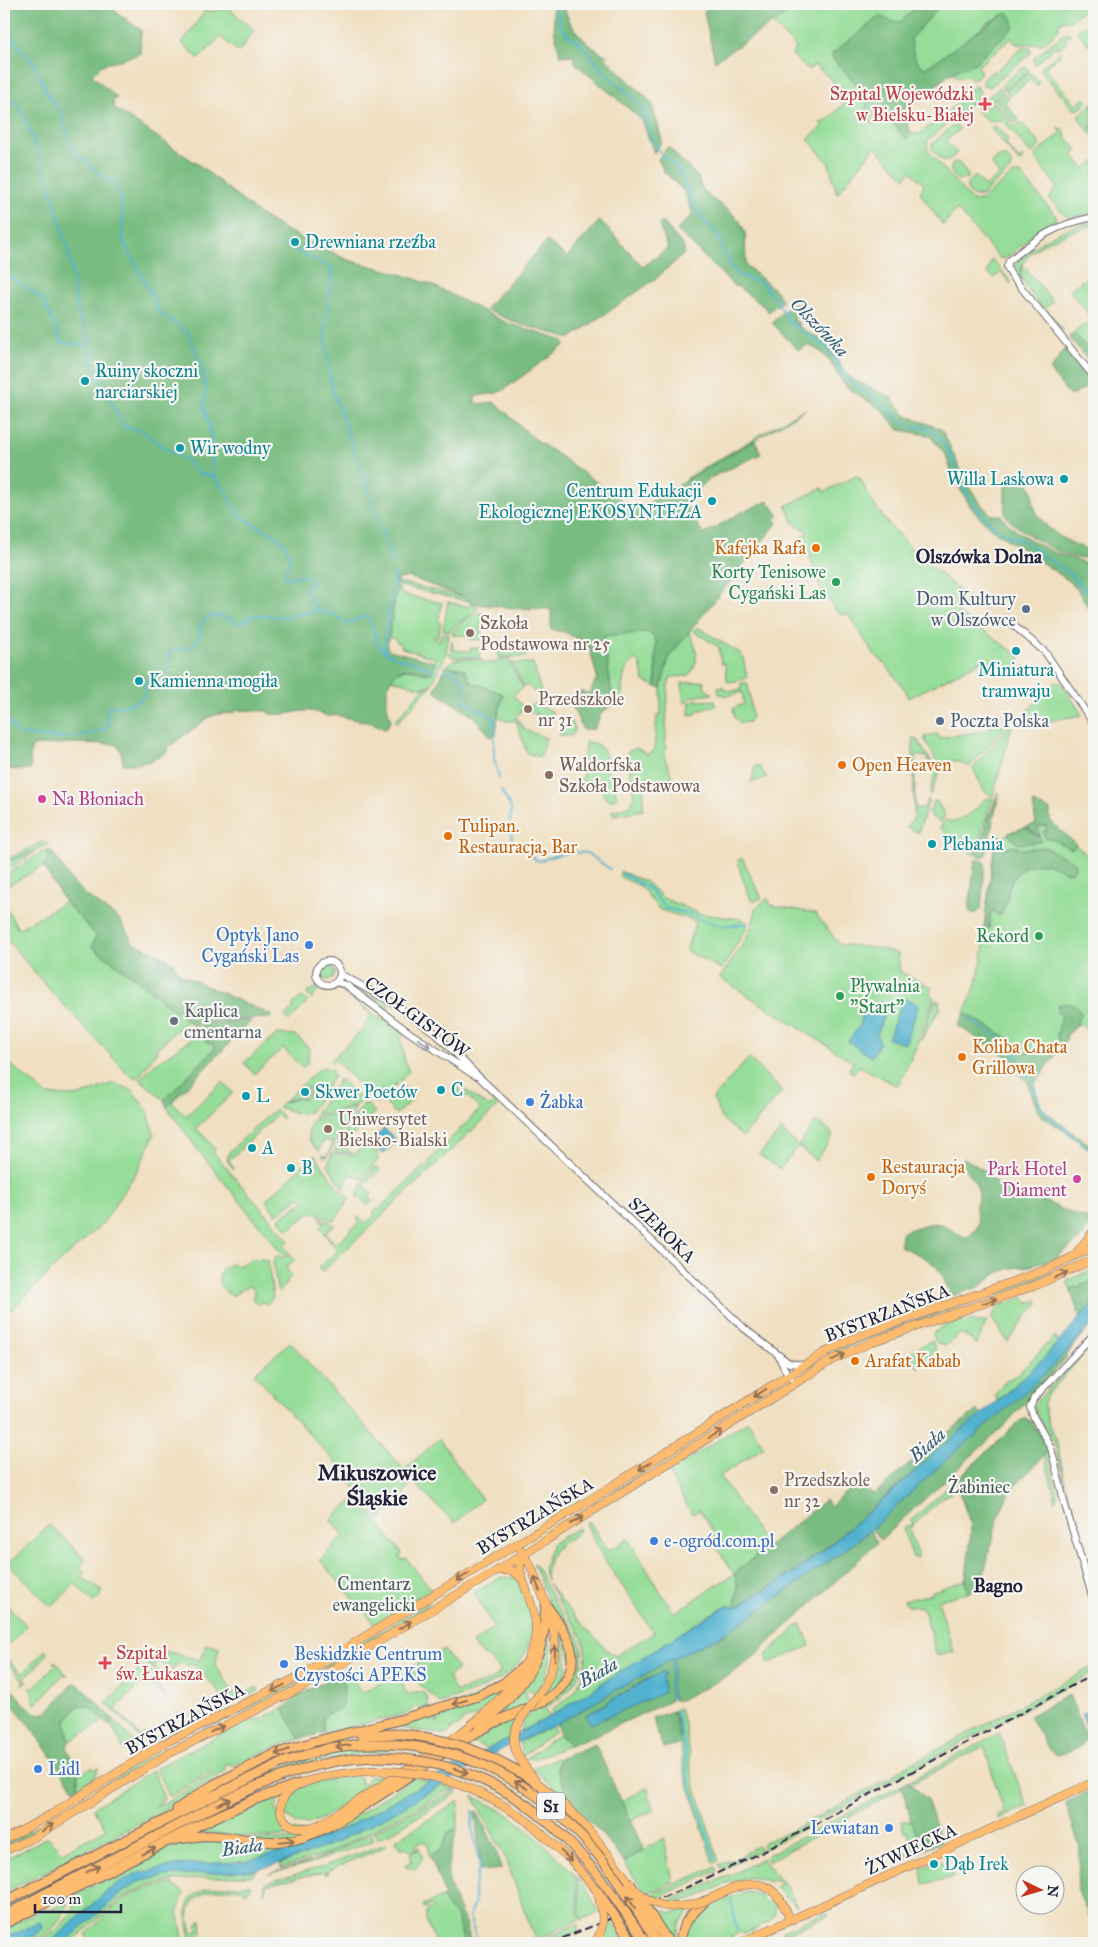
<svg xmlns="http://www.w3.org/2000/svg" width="1098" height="1947" font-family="'IM FELL Great Primer',serif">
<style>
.green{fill:#95dd98;stroke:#5c806a}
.forest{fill:#78bc80;stroke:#4d6f5e;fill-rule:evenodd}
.water{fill:#51b2d0;stroke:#3a6a86}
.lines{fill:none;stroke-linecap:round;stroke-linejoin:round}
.stream{stroke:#51b2d0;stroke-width:2}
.minor-casing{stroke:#6a646a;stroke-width:8}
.major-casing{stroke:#6a646a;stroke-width:9}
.highway-casing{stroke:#6a646a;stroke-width:11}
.minor{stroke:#fff;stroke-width:6}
.major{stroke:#febc70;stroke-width:8}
.highway{stroke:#febc70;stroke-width:9}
.rail{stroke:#22223b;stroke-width:2;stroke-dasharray:8 4;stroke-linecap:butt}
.major-bridge-casing{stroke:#6a646a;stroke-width:9;stroke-linecap:butt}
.highway-bridge-casing{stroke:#6a646a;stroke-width:11;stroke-linecap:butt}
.major-bridge{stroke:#febc70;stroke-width:8}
.highway-bridge{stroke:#febc70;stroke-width:9}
.oneway{stroke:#9c9ca7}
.oneway2{stroke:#906f56}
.health-dot{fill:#e0444e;stroke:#f6f6f2;stroke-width:2}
.culture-dot{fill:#0f9aa8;stroke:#f6f6f2;stroke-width:2}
.food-dot{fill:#e8710a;stroke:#f6f6f2;stroke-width:2}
.leisure-dot{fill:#2e9e5b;stroke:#f6f6f2;stroke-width:2}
.service-dot{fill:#5c6f8a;stroke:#f6f6f2;stroke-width:2}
.education-dot{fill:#8d6e63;stroke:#f6f6f2;stroke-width:2}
.hotel-dot{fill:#d1479c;stroke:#f6f6f2;stroke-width:2}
.shop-dot{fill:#3f7fe0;stroke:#f6f6f2;stroke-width:2}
.worship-dot{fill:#6b7280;stroke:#f6f6f2;stroke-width:2}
.labels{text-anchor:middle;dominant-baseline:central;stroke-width:4.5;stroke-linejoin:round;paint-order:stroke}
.shield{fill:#f6f6f2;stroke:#626272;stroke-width:1}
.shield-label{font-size:16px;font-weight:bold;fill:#22223b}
.health-label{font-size:18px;fill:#be3a42;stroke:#f6f6f2;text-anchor:end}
.culture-label{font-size:18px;fill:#0d838f;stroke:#f6f6f2;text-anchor:start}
.food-label{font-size:18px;fill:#c56008;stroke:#f6f6f2;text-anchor:start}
.leisure-label{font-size:18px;fill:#27864d;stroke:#f6f6f2;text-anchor:end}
.service-label{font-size:18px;fill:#4e5e75;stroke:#f6f6f2;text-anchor:end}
.education-label{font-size:18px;fill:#785e54;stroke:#f6f6f2;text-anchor:start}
.hotel-label{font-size:18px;fill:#b23c85;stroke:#f6f6f2;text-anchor:start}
.shop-label{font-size:18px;fill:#366cbe;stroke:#f6f6f2;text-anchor:start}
.worship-label{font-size:18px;fill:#5b616d;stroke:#f6f6f2;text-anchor:start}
.street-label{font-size:18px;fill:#22223b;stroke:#f6f6f2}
.park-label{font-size:18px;fill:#445a57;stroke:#f6f6f2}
.water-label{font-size:19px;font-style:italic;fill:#355c77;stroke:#f6f6f2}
.neighbourhood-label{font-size:19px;font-weight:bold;fill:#22223b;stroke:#f6f6f2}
.district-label{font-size:22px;font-weight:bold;fill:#22223b;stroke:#f6f6f2}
</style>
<rect width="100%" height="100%" fill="#f6f6f2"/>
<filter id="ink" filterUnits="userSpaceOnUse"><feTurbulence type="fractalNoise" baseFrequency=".02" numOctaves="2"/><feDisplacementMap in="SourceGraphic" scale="10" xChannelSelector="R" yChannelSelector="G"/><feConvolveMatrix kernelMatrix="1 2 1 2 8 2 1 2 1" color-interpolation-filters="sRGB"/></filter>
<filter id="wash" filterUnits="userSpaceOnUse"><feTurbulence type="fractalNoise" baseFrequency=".0096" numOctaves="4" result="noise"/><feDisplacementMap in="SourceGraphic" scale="20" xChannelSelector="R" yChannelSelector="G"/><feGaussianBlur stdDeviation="1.12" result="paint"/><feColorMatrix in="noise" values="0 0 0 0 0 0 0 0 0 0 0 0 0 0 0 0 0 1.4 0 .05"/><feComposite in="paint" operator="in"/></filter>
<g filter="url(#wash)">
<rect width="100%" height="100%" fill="#f0dfc0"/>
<path class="green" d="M802,4H920L900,22H893L832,54L833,59L869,98L866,108L882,124L889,118L906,139L912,134H920L963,99L965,94L973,87H978L980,93L977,98L927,141L928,151L972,201L981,200L1013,174H1021L1056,216L1055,223L1033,237L1006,258L1000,259L957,209L943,225L920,193L924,185L911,171L905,178L875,147L837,194L829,164L808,139L823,126L820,123L829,119L850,97L815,65L808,70L792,55L796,48L772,23Z
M942,4H1090L1070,21L1064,20L1059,23V30L1043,44H1016L1011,38L978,66L981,73L973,80L966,76L957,77L951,73L975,63L993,46L1006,13L987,23L956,49L925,68C913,61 912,52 911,38Z
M227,7L254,30L239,52L220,37L199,59L182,43L205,11L211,12Z
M1090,21L1094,27V36L1090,34L1093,38L1089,45L1077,32Z
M1067,33L1071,34L1065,39L1067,42L1059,49L1056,46L1035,65L1034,60L1035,57L1063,34Z
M1022,48H1030L1031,53L990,87L983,85V80L993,71L995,72Z
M1060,52L1062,54L1045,68L1076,105L1085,98L1087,101L1086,104L1078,110L1073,109L1041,71L1042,67Z
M1026,67L1029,70L1005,90L1001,85L1021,69Z
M1029,72L1039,81L1037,86L1031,79L1010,96L1006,91Z
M1000,87L1003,92L977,113V106Z
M1005,93L1009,98L1004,102L1019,120L1015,123L996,100Z
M994,102L1015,127L1021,122L1039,143V147L1031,154L1003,120L988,121L980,114Z
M1094,102V106H1092L1090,129H1092L1094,112V138L1079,118V115Z
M957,126L960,129L946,141L957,153L949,160H942L932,149V144L951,127Z
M993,126L997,127L1008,140L1006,145L1019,160L1022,157V161L1019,162L991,128Z
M1059,127L1064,131L1066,137L1077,150L1072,154L1085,169L1094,161V213L1068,218L1049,199L1057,187L1034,156L1061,133L1057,128Z
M1003,156C1010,158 1013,164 1010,170L981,196H972L967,190V184L975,176L985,187L999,175L991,163L999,157Z
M954,162L959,163L968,175V178L958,180C951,175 948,169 954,162Z
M1094,222V225C1071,232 1012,248 1021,281L1014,270C1015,261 1022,257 1028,252C1048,235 1068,227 1094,222Z
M992,259L1011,282V284L1001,272L994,278L987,273Z
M1023,265L1053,302L1045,308L1064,331C1057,327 1027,290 1022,280C1020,275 1021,270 1023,265Z
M1094,272V356L1074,333L1092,319L1069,290Z
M802,410H805L687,480V478Z
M856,476L860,478C865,487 869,497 875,506C899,541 935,571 969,598L958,613L1021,657L1010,673L985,659L909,698L906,691L886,665L873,653L849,615L839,614L821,590L808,551L797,540L808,532L793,522L786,506L822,488L824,492Z
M398,582L464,597L475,604L477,610L455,625L450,632L443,630L448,602L469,607L471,602L397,585Z
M397,588H400V594L442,603L438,621L441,623L438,637L434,636L433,638L440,640L442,633L449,635L446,654L433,683L422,688L391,679C400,666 412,668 425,674L434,668L435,658L402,648L395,639L389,637Z
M482,613L481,640L470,639V636L453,635V632C459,623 471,613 482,613Z
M697,627L740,653L743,658L747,678L731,682L727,681L725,664L721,663L719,647L693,631Z
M649,632L656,641V687L644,681L640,664L636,660C621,667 622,689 622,703L618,705H613L604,636Z
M689,632C697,647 701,662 688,676L671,677L668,685L665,758L674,781L646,782L644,786L643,810L614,815L612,811L631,805L634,796L627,754L629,751L636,748L647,754L651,753L654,750L657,716L661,715V688L669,657Z
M452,641L453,650L470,651L471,648H481L480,657H452L450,655Z
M498,649L532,650L525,657H498Z
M456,659H482V663H497L498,659H510V663L523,688L513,695L524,708L515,718L518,719L519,723L524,727L523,729L546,738L540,757L527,753L516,721H505L498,716L503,694L471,682L464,669L446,666Z
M512,663H533L544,703L528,685L524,687Z
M704,681L705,688L712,694L692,697L684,703L682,683Z
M744,682L748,684L752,717L749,722L740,723L735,718L733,709L736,707L744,704L742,692L728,696L719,694L718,687H723L726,691L741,690V683Z
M1056,682L1062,683L1082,715L1019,726L1025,713Z
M432,685L397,723L396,722V720L423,689Z
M697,699L698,701L715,700L716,706L705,707V709L696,711V714L689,715L690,702Z
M535,703L553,712L550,720L531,712L527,707Z
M564,718L571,721L575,729L572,736L559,735Z
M1005,724L1008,725L1005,728L969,767C959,761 949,757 939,765L925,740V736L938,734L939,738L990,730V726Z
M1010,726L1012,727L993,796L984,791L973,768Z
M913,737L918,741L939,773L931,794H929C935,776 936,772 925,756H915V808H924L927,799L929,800L918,833L906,826L914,818Z
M585,742C610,744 604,757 609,776C611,784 617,789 616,798L612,800L606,799L599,784L595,782L592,783L588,788H583L582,783Z
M758,765L767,777L751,783L755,767Z
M986,798H993L974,855L957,843H965L966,841L956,842L940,828L945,820L954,822L973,812Z
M937,801L945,816L940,823L929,814L933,802Z
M1049,820L1094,862V1038L1080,1023L1066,1036L1035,1053L1023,1052L1011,1040L964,1013C977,989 982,964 985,937L983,935L996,833L1003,838L1010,832Z
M44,841L47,843V845L11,860L35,852L4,872V856L7,855L10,858Z
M47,851L49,856L43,866L4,888V876L39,854Z
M742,858L762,898L755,901L751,900L741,874L738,860Z
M620,871L646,882L663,898L700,914L742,919L748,923L746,929L722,969L686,951L696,921L660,910L640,886L620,877Z
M767,899L769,900L770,905L815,913L839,944L882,949L898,954L900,972L932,987L930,994L934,998L914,1052L898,1086L859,1066L853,1073L849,1070L853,1062L720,978C732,960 756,930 755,908Z
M65,902L96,935L92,947L137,979L188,1020L156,1049L157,1051L138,1078L130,1076L47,987L4,936V903L18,929Z
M321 973a7 7 0 1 1 14 0a7 7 0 1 1-14 0Z
M317,987L324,990L343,988L375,1015L404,1034L400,1039L404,1054L403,1056H404L405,1061L404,1062H405L409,1072L379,1102L376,1103L370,1099L372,1096L335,1060L332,1063L330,1061L361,1031L371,1014L338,989L327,992L320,989L311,999L307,995L308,992Z
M356,987L390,1005V1006L385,1011Z
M300,998H304L308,1002L289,1021L285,1016L294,1008L292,1005Z
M935,1000L940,1002L938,1005L941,1007L921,1040Z
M199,1034L206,1042L214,1045L216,1048L164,1100L140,1079L153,1065Z
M277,1034L295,1035L309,1048L308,1063L302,1068L283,1048L254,1074L244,1063Z
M749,1058L782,1091L743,1137L721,1118L713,1098Z
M4,1059L47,1095L80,1096L113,1083L132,1090L148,1111L154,1135L139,1168L103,1223L55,1267L4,1317Z
M323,1067L331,1069L334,1076L319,1099L309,1094L310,1090L307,1086V1095L285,1101L318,1070Z
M339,1080H342L358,1096L360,1099L357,1105L314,1116Z
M223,1082L233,1093L196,1128L216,1149L213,1152L289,1241L284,1246L289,1253L284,1256L198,1150L167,1107L172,1102L186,1116Z
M454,1085L464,1093L466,1090L482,1103H485L489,1107L494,1103L489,1098L492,1096L501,1103L322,1272L318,1268L338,1250L320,1228L324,1223L320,1218L335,1225L325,1233L336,1244L360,1222L357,1218L359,1216L366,1223L375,1215L373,1211L375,1209L378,1210L425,1165L427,1167L430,1164L428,1162L480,1109L466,1095L463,1098L452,1088Z
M403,1086L413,1096L412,1100L396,1114L387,1105V1103Z
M309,1095L319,1100L309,1113L306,1111L302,1115L278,1107L283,1102L306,1098Z
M364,1104H367L375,1112L343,1145L352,1153L334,1151L354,1117Z
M355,1107L327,1157H323L322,1155L327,1156L333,1143L324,1140L319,1151C306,1139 306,1135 313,1119Z
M275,1109L283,1117L281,1119L277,1115L229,1160L234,1169L227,1161L229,1152Z
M816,1121L830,1131L833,1136L816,1161L798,1146L780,1169L759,1155L781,1130L798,1146Z
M368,1141L377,1151L378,1160L362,1179L351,1174L343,1189L328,1165L332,1153L353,1155Z
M315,1155L337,1187L350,1198L334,1221L311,1212L288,1230L279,1219L299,1204L301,1206L304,1202L299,1197L276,1215L266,1200Z
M375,1167L380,1170L364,1185L372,1193L369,1196L373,1201L368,1205L360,1200L357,1196L365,1179Z
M290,1255L295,1260L286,1267L291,1277L287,1280L288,1283L279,1292L277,1289L273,1263L275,1257L278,1256L282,1258Z
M253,1258L268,1260L273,1298L267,1304L261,1302L257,1304L253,1300L255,1293L252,1288L248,1286L232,1296C219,1287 216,1284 222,1269L231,1264L238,1266Z
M1088,1271L1094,1272V1281L1070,1289L1067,1281Z
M1052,1272L1031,1283L944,1312V1310Z
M1023,1297L1028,1303L1037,1300L1038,1305L1029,1312L1008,1342L991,1317L999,1306Z
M940,1311V1314L865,1340L837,1353L813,1368L811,1365L851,1343Z
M967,1320L980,1322L987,1321L976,1345L970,1338L961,1333L945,1346C938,1344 934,1342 933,1334L944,1325Z
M1055,1336L1058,1342L1044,1358L997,1401L995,1395L1003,1383L1018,1374Z
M932,1340L936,1350L918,1368L909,1353Z
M290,1342L404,1470L439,1439L482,1499L455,1523L412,1481L399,1500L396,1499L379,1521L338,1465L254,1374Z
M1086,1349L1088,1350L1046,1396L1044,1404L1049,1426L1056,1438L1069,1500L1054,1442L1037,1415L1034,1406L1038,1400Z
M1026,1419L1031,1421L1042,1438C1024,1457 1006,1475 995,1500C987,1519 982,1553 977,1575L965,1580L968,1593L938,1600L954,1652L937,1656L926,1616L922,1607L908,1606L904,1601L931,1594V1592L965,1580L968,1569L972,1528L955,1481L1019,1422Z
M748,1421L764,1447L720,1476L767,1546L734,1574L738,1586L735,1607L728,1606L711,1614L552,1715V1709C580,1694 595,1662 579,1632C575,1624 568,1617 563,1610C558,1601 553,1592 548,1583L567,1608L605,1648L615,1656L654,1633L602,1556L586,1524L589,1521L608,1551L628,1539L674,1613L734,1574L711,1539L715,1536L700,1510L692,1514L668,1472Z
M1047,1449L1058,1496L1054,1501L1055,1497L1044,1455Z
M640,1474L641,1477L583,1512V1511Z
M947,1488L951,1493L943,1497L909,1529L919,1557L913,1558L903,1529L908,1525L910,1526L913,1524L911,1521Z
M357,1497L402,1553L400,1557L402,1560L406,1558L431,1589L375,1624L320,1560L344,1535L330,1520Z
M49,1525L86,1559L80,1567L85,1572L81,1577L102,1591L101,1596L96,1601H92L75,1584L51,1607L8,1564Z
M578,1528L579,1530C575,1537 567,1539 561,1544C551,1551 544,1569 547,1580L543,1568L553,1543Z
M533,1563L536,1565C543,1578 548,1591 555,1603C562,1614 571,1624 577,1635C592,1666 572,1695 545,1707L549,1717L520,1732L524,1721L532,1709L545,1704L574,1665Z
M514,1575L518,1578C519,1591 528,1604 530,1619C537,1674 481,1690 440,1703L421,1686L408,1669L444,1650L458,1669L448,1677L456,1692L489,1681L500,1673C492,1655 481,1657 472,1644L494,1627L474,1593L501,1577L513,1578Z
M4,1602L26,1625L25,1628L4,1649Z
M427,1603L429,1606L324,1669L323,1667Z
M555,1623C569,1652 577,1676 544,1696L557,1670H560L563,1665L557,1662L558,1647Z
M799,1624L802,1625L810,1646L769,1663L766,1655Z
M548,1627C555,1654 550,1671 535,1694L529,1689C525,1692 526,1697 529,1700L523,1707L494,1720Z
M206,1644L219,1648L215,1665L237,1698L257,1687L259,1691L244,1698H238L194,1720L191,1717L192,1713L194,1717L208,1711L207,1706L210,1709L219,1705L218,1701L221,1698L218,1690L194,1665H184L181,1662L167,1675L169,1679L166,1676L173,1669L170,1666L167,1668L159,1661L154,1666L159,1671L157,1672L148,1665L147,1660L158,1649L200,1660Z
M45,1650L47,1653L46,1656L24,1679L27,1682L23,1685H21L24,1681L4,1659V1655L22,1674Z
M53,1662H56L68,1676L64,1674L36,1704L31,1699L34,1696L29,1686L33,1688L56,1665Z
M142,1666L159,1678L156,1681L165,1698L150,1683L154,1679L150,1675L115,1709L135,1730L139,1736L145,1733L147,1736L151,1734L154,1739L173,1729L171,1725L174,1728L183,1723L177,1712L184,1723V1726L146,1744L106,1703Z
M1094,1666V1672L764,1849L762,1844L764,1842L785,1834L893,1776L895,1773L905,1767Z
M347,1668L361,1693L402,1672L404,1675L402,1680L403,1689L409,1694L422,1692L427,1696L428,1707L422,1709L416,1707L406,1714L324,1733L322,1719L327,1714L344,1679L341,1672Z
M320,1669L321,1671L297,1685L204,1730V1728L295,1683Z
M506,1685C496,1698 480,1721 463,1719L462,1723L457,1727H452V1731L446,1735L401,1728V1722L433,1713L437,1723V1720L442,1716L447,1717L445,1709Z
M85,1705L91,1706L105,1720L69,1742L66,1720L78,1706Z
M679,1708L685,1726L692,1776L719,1861L713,1863L684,1771L679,1728L673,1711Z
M283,1709L300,1739L270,1749L233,1766L231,1764H227L224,1768L226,1771L157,1814L4,1893V1859L24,1850L47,1837L63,1852L106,1829L93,1808L153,1770L164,1799L155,1807L167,1802L213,1772L211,1770L171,1796H168L156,1768L240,1725L263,1718L265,1722L268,1719L266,1716Z
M517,1715L511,1728L510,1738L488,1749L467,1741L476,1740L477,1736L482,1733L486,1735L489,1731L487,1729Z
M113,1719L139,1747L140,1749L133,1752L124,1750L111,1724Z
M553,1726L554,1732L523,1756L519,1742Z
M999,1733L1027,1806L999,1819L998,1815L1004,1812L984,1746L911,1784L908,1782Z
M560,1734L570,1745L536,1758L525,1759Z
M185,1738L187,1740C124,1772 68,1818 4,1847V1844C67,1814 121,1768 185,1738Z
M389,1747V1751H378V1753C294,1757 233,1795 159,1830L158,1828C215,1800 270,1766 332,1751C351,1747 371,1748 389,1747Z
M558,1758L559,1759L557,1769L565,1788L561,1794L532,1768Z
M92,1767L94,1770L98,1767L96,1776L78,1787V1775Z
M357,1775L358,1778L360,1777L361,1785L367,1782L369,1776H391L321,1819L307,1824H297L286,1816C274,1784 337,1778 357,1775Z
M413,1778L429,1781L347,1827L305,1845L271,1856L244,1862L176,1865L121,1881L80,1914L69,1928L50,1943H40C51,1934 64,1924 72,1912C76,1906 74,1899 79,1893L162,1852V1850L166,1848L199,1840L311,1839C347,1824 380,1800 413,1778Z
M442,1785L458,1790L447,1791L329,1853L281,1868L280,1864L337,1842Z
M902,1785V1788L768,1862L766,1856Z
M647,1788L655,1810L630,1821L621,1801Z
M452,1792L457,1793L392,1832L377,1839L375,1831Z
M281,1795C268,1816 286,1835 308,1831C271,1842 233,1835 195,1832L244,1808Z
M473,1796L503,1811L525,1827L574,1873L577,1892L579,1920L535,1940L506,1859Z
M459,1801L457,1829L452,1830L442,1848L430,1856L428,1852L430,1851L426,1841L415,1844L417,1849L410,1852L406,1847L401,1849L398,1843H396L397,1839Z
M901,1821H911L923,1850L908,1857L907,1851L911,1850L908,1832H904Z
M155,1830L156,1832L4,1912V1907Z
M372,1833L373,1841L311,1863L268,1874L318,1859Z
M664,1838L673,1882L647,1893L639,1884L624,1862Z
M385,1844L387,1846L327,1871L328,1874L325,1872V1875L324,1872L267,1885L264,1893L265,1883L322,1867Z
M757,1845L760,1847V1850L721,1870L719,1865L730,1860L734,1861Z
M418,1846L423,1857L416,1868H407L405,1865L412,1861L410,1854L418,1850Z
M763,1858L764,1861L788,1889L797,1907L790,1900L788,1901L775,1886L777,1887L780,1882L773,1879L770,1882C732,1865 702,1907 665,1903L737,1872Z
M939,1860L949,1867L954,1877L923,1884L921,1868Z
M715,1867L717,1871L655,1899L650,1895Z
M257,1870L253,1875C218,1879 159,1876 129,1894C107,1907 90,1928 70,1943H64C85,1925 114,1892 138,1882C170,1869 222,1875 257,1870Z
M577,1876L592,1897L598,1913L581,1920Z
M173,1884L184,1893L178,1911L184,1943H89L86,1934C116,1905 129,1887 173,1884Z
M251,1885L250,1890L245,1893L243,1889C225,1888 193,1888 189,1912C188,1918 191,1926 192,1932L198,1931L197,1925L201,1920L202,1934L195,1937L197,1940L203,1939L204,1941L200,1943H192C190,1933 186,1920 187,1909C190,1883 231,1886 251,1885Z
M748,1892L762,1895V1899L766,1903L770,1899L776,1907L774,1916L770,1921L744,1934L742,1932L732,1936V1939L723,1943H686C686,1935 687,1928 692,1921C701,1909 733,1895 748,1892Z
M442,1897L449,1909L456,1915L464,1942L468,1943L435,1942L426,1920V1911L433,1908L432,1905L424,1908L423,1905Z
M67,1902C68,1914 46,1938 35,1943C31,1944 26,1943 23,1943L29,1940L40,1922L4,1939V1928L45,1909H52Z
M654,1908L671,1913L690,1909L679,1925L676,1942Z
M823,1913L829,1915L784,1935L783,1931Z
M578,1924V1931L548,1943H534Z
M613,1924L627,1943H600L607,1927Z"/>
<path class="forest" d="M4,4H111V8L141,30L140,54L102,65L92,75L117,98L113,100L114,108L199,165L259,214L285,230L348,260L401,274L432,285L507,323L564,341L565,345L502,391C493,395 483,394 475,397V402L479,404L495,402L531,436L636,510L755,440L761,454L712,477L685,500L688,511L704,534L740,513L768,501L779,516L775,518L777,523L669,657L661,688L656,687V641L649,632L604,636L613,705L602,712L594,729L583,730L573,708L580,692L590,693L597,677L589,646L565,632L551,630V609L514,608L475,604L464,597L409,577L398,579L387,647L389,650L435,662L432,673C422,674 415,667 405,669C384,672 384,705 391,720L386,729L378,727L376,724L335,715C328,718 322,714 316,712C307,709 295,712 287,714C282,715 275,714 270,714L267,711L237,710L233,713L219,714L209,717L166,749L168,751C153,762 141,765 123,764L121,750L115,744L71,743L32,746L30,753L31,770L4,769Z
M552,4H564C567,26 587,46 607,56L605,58L652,103L662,141L654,153L642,120L576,64L573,56L560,55L555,34Z
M710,4H802L715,61L704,12Z
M920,4H942L911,38C912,51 913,61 925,68C953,51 977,29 1006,13C1013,16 1013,20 1013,28L975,63L951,73L905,110C904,119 908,126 912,134L906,139L889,118L882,124L875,125L866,118V108L869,98L833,59L832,54L880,16L893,22H900Z
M668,147L698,177L701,187L712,199L728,210L739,220L745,232L746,265L776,291L783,301L768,312L767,309L737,286L735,287L677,230L693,214L683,190L664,172L658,159Z
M600,220L643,267L668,248L659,225L663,222L684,247V254L654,280L571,338L519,324L487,310L486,308L547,241L567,257Z
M794,302L797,306L794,321L798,322V326L825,342L845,372L853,380L889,396L907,416L941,429C957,457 967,493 991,515H1001C1008,529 1042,547 1056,553C1066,557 1077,559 1086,564L1094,581V605L1089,609L1077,589L1065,578L990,528L972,509L954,479L946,455L929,435L899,430L882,410L846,387L830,362L818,350L808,345L798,350L773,324V321Z
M1074,333L1094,356L1091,361H1089L1069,337L1070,335L1071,336Z
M1065,348L1094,383L1070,396L1050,371Z
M1005,482L1029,484C1034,491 1032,498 1034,506C1043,531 1068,542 1091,551L1089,557C1069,564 1025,533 1010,521L1005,514Z
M446,666L464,669L471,682L503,694L498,716L496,735L491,737L474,717L434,691Z
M998,792L999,793L986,855L981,858L976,855Z
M1033,803L1050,810V821L1075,843L1076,845L1072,849L1051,839L1045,838L1043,831L1047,830L1046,825L1038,827L1040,837L1027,827L1036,824Z
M1025,827L1041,839V842L1018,844L1007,834Z
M996,833L1003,838L1000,848L1003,850L1012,846L1022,849L1045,847L1074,862L1075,868L1072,872L1067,873C1047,859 1021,859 1010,885C1008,890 1009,895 1007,900C1006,905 1003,910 1001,915H997L994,910L991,911L989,929L984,930Z
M51,850L70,879L87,896L120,920L133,943L157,953L172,962L180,974L273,1016L269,1018L205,1021L195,1027L137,980L92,947L96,935L65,902L43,866L49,856L47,851Z
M975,860L983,861L985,864L981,909L976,914L970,912L969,909Z
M1067,1003L1076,1006L1081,1013L1078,1018L1077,1026L1066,1035L1067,1039L1035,1083C1036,1091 1037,1099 1041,1106C1047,1115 1084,1141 1094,1147V1153L1069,1134L1042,1116L1038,1111L1027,1081L1017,1072L1016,1062L958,1026L965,1013L1011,1040L1023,1052L1035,1053L1058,1040L1057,1035L1062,1015L1057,1013L1058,1005Z
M239,1021H251L167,1107L164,1100L215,1048L214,1045L206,1042L197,1031L201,1026L206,1023Z
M964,1158L985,1171L999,1186L1034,1196L1068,1212L1086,1218H1094L1080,1239L1056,1258L1046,1262H1040L1031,1266L1011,1268L997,1273L979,1287L951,1296C939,1264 932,1259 901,1247V1233C913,1229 933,1219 945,1226C953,1230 957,1236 966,1238C982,1226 979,1224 976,1208C975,1204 978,1201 979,1196C979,1184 969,1174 962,1165Z
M1094,1281V1302L1080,1318L1070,1289Z
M1085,1332L1066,1355V1358L1003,1427L880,1540L872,1529L948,1458L1003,1412Z
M977,1410L982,1414C936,1451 893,1491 848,1529C818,1555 789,1577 754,1596C748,1600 742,1604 735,1607L738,1586L734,1574L825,1500L830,1507L857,1482L871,1494H875L911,1462L915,1464L954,1428Z
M1026,1419L1032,1422L1047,1449C1038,1469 1015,1479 1006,1499C993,1526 989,1557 981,1585L968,1593C963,1573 971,1551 971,1530C971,1517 960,1495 955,1482L1021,1420Z
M870,1530L877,1543L749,1661L726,1677L679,1700H673L671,1685L674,1658L723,1635L848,1548Z
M672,1659L669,1685L670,1701L585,1740L570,1745L560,1734L556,1724ZM665,1674L662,1677L586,1715L645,1680Z
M341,1672C347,1685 343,1696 341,1709L327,1714L322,1719L324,1733L300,1739L283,1709L296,1697Z
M4,1679L25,1705L37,1714L46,1713L74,1683L80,1685L113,1719L111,1724C96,1721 99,1703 78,1706L66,1720L69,1742L67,1747L78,1775V1787L74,1790L30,1726L4,1694Z
M1069,1695L1087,1739C1080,1749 1069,1753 1056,1755L1048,1749L1029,1716Z
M673,1711L681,1743L663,1748L652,1718Z
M595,1744L644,1850L624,1862L601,1833L561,1794L565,1788L557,1769L559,1759Z
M908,1782L927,1799L941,1842L923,1850L911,1821L903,1788L902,1785Z
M1091,1790H1094V1923H1092L1077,1889L1080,1848L1066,1804L1067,1802Z
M477,1811L496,1850L501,1869L481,1871L475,1812Z
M457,1829C455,1843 446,1860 448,1875C450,1899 468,1919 470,1943L464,1942L456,1915L449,1909L442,1897L445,1895L430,1856L442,1848L448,1832Z"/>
<path class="water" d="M903,998L919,1004L905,1044L888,1039Z
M866,1002L886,1009L877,1035L880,1043L871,1057L848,1041L860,1026V1020Z
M384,1128L397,1141L383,1154L371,1141Z
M1094,1302V1322L1052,1367L1003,1412L948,1458L882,1520L848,1548L723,1635L672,1659L553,1726L504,1748L391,1814L337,1842L303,1856L257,1870L165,1876L138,1882L118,1896L64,1943H50L107,1891L121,1881L135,1874L176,1865L244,1862L305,1845L347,1827L465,1761L549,1717L711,1614L728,1606L735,1607L742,1604L801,1568L826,1548L891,1493L939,1449L1006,1394L1044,1358Z
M663,1671L665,1674L662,1677L664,1689L663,1693L591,1724L586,1715Z
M1094,1711V1724L1086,1726L1082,1714Z
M40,1922L43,1928C26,1942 26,1943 4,1943V1939Z"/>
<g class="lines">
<path class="stream" d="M556,4L560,26L569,36L580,43L606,74L642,106L652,140L663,156L676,166L684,180L690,199L701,217L716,232L731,267L739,275L762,283L775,299L787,318L794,326L824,346L835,359L841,373L851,382L882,404L903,423L928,429L939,437L950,453L964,490L982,515L1002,533L1026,543L1070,574L1089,594L1094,604
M10,36L35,65L48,95L60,111L73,149L92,168L114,184L122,200L123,240L153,297L159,312L188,332L202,367L206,388L204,405L211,435L214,477L228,494L229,499L241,517L276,536L284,543L289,553V561L285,575L286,578L301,576L311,579V582L305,589V593L308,595L313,606L319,611
M4,92L21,110L42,161L68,248L78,312L89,337L88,345L96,372L124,427L141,430L161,446L184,458L198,473L214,477
M283,244L332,268L325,333L332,389L375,507L393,564
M4,272L43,300L62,343L88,345
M385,652L384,642L396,573
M443,672L451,670L463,680L464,701L494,718V758L499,778
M4,712L8,721L19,735C36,735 54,739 71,737C83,736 93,731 105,730L109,724L106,713L107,709C113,705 116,707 122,706C131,705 139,701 144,695V685L147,680L165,673L168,665V654C175,647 185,651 193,646C201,640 199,632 202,625C208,608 230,618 240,624L254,615L284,617L319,611L335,615L347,624L362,617H367C376,626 372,643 385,652C399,662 418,659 433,671
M501,790L511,808L510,822
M511,831L512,840L515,844L523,847L536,860L540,861L556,855L573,852L587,853L610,869
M621,873L650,889L665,908L691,914L703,921L712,923L718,926L747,924
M967,1018L1008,1044L1015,1053L1019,1063L1031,1077L1041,1107L1047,1114L1084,1145L1094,1151
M671,1698L670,1685L673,1656
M676,1711L684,1744L688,1778L715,1859
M473,1811L472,1828L480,1865L474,1888L475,1904L469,1917L478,1943
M731,1900L737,1931"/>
</g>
</g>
<g filter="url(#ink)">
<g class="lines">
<g class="minor-casing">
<path id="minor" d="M1094,217C1055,225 1039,236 1009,261L1007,267L1011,275L1094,377
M1013,625L1045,652L1094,724
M316 973a12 12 0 1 1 24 0a12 12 0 1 1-24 0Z
M340,974L393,1003L434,1032L479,1077L745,1329L789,1363L805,1365
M336,982L346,985L410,1033L474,1075L479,1077
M1094,1334L1034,1398L1030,1407L1033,1416L1051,1448L1065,1505L1094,1602
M778,1355L788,1376L796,1383"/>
</g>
<g class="major-casing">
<path id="major" d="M1074,1256L1093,1232
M521,1550C523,1556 528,1561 531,1567C550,1614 571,1651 537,1697
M498,1570L513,1571L521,1578
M369,1771C347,1773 270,1777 282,1815C284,1822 291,1827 299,1828C306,1829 314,1827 321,1824C330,1819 338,1813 346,1808C369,1794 391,1780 413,1765C439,1748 467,1731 489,1709C506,1693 522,1673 531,1652C549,1611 511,1580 522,1554
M536,1782C576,1811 602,1844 630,1884
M531,1824L571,1860L598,1892
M4,1840L52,1814L163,1744L300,1676L593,1498L824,1353L858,1336L1043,1271L1094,1247
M4,1851L34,1837L170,1753L304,1686L505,1566L832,1360L874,1341L1039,1284L1094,1259
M705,1901C743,1883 772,1868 790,1920
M740,1943L1094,1782"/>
</g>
<g class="highway-casing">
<path id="highway" d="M480,1726C506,1704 535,1675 542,1640C545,1629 545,1617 546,1605
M361,1735L400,1734
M177,1809L213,1785L275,1754L313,1742L399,1720L478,1696L504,1683L523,1667
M169,1841C184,1838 199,1835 214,1836C242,1837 270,1846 297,1839C320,1833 341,1820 361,1807C409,1778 452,1743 502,1719C526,1708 559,1701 569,1674C580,1648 560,1625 546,1605
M4,1902L215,1795L281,1763L329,1748L359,1744H391
M4,1916C51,1890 100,1865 149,1840C221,1803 295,1758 379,1757
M4,1924L209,1820L253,1800L298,1784
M681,1943C680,1924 692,1914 705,1901"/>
</g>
<use href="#minor" class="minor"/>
<use href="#major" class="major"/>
<use href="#highway" class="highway"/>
<path class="rail" d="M551,1943L683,1889L763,1852L1094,1674"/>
<g class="major-bridge-casing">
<path id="major-bridge" d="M369,1771C432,1769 480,1787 531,1824
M535,1780C504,1742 509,1733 537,1697
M637,1891C657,1911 679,1909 705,1901
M595,1943C606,1927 603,1912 598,1894"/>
</g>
<g class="highway-bridge-casing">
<path id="highway-bridge" d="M400,1734C451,1738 494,1755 536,1782
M391,1744C482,1750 547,1791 603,1861C624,1887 640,1916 658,1943
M379,1757C511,1761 579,1840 646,1943
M630,1884L669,1943
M598,1892L633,1943"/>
</g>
<use href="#major-bridge" class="major-bridge"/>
<use href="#highway-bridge" class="highway-bridge"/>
</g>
<defs><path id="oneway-shaft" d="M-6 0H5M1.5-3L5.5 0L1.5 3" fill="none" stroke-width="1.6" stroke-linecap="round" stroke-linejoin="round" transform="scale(1.25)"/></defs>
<use class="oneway" href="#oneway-shaft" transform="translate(424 1043) rotate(35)"/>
<g class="oneway2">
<use href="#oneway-shaft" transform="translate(1061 1275) rotate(-24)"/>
<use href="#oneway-shaft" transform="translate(990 1301) rotate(-19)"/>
<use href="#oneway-shaft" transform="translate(838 1357) rotate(-28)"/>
<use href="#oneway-shaft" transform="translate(760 1393) rotate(147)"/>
<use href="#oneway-shaft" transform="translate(715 1434) rotate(-32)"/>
<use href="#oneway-shaft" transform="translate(645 1466) rotate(148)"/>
<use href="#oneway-shaft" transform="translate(577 1520) rotate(-31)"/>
<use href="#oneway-shaft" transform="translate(463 1577) rotate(149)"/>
<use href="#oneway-shaft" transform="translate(537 1584) rotate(-112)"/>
<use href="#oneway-shaft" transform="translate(405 1625) rotate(-31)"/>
<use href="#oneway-shaft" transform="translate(555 1653) rotate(-88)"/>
<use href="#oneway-shaft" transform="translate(278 1688) rotate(153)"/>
<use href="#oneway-shaft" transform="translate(460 1702) rotate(163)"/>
<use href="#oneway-shaft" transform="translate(217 1729) rotate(-26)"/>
<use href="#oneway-shaft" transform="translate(343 1746) rotate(172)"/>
<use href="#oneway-shaft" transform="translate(282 1752) rotate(160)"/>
<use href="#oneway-shaft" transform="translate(461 1771) rotate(19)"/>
<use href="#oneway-shaft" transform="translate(521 1785) rotate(-148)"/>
<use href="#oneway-shaft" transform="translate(224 1802) rotate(-26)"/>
<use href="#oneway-shaft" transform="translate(47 1828) rotate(-32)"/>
<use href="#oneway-shaft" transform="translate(287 1841) rotate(-8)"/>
<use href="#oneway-shaft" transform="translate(149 1851) rotate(-27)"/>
<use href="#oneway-shaft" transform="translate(566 1856) rotate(44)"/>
<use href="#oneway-shaft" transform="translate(93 1869) rotate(-27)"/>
<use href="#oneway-shaft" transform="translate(631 1902) rotate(-123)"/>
</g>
</g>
<g class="health-dot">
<path d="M982.5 96.5h5v5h5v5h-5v5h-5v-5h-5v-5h5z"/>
<path d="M102.5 1655.5h5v5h5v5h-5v5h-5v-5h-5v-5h5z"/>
</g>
<g class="culture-dot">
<circle cx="295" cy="242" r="5"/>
<circle cx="85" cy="381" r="5"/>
<circle cx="180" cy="448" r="5"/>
<circle cx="1064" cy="479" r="5"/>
<circle cx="712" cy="501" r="5"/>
<circle cx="1016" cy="651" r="5"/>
<circle cx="139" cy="681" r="5"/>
<circle cx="932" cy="844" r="5"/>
<circle cx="441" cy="1090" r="5"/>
<circle cx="305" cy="1092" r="5"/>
<circle cx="246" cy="1096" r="5"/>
<circle cx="252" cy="1148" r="5"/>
<circle cx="291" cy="1168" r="5"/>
<circle cx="934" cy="1864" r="5"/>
</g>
<g class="food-dot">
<circle cx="816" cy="548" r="5"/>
<circle cx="842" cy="765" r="5"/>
<circle cx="448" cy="836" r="5"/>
<circle cx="962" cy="1057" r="5"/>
<circle cx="871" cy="1177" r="5"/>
<circle cx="855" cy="1361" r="5"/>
</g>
<g class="leisure-dot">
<circle cx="836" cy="582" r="5"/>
<circle cx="1039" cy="936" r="5"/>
<circle cx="840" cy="996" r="5"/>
</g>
<g class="service-dot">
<circle cx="1026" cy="609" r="5"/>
<circle cx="940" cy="721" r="5"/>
</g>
<g class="education-dot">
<circle cx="470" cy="633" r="5"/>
<circle cx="528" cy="709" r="5"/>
<circle cx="549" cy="775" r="5"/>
<circle cx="328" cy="1129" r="5"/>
<circle cx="774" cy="1490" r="5"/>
</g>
<g class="hotel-dot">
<circle cx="42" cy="799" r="5"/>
<circle cx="1077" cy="1179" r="5"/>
</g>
<g class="shop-dot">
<circle cx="309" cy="945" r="5"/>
<circle cx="530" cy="1102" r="5"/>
<circle cx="654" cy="1541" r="5"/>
<circle cx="284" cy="1664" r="5"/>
<circle cx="38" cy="1769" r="5"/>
<circle cx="889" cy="1828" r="5"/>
</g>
<circle class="worship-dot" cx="174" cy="1021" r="5"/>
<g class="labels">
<rect class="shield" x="537" y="1792.5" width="28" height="27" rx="4"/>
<g class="shield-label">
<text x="551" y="1806">S1</text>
</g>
<g class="health-label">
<text x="974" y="94">Szpital Wojewódzki<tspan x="974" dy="21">w Bielsku-Białej</tspan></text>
<text x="116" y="1653" text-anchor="start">Szpital<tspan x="116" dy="21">św. Łukasza</tspan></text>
</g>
<g class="culture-label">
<text x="305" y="242">Drewniana rzeźba</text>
<text x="95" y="371">Ruiny skoczni<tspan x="95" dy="21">narciarskiej</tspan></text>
<text x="190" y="448">Wir wodny</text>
<text x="1054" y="479" text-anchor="end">Willa Laskowa</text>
<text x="702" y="491" text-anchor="end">Centrum Edukacji<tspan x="702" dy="21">Ekologicznej EKOSYNTEZA</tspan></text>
<text x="1016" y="670" text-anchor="middle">Miniatura<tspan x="1016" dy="21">tramwaju</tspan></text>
<text x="149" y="681">Kamienna mogiła</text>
<text x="942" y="844">Plebania</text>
<text x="451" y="1090">C</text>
<text x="315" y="1092">Skwer Poetów</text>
<text x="256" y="1096">L</text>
<text x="262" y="1148">A</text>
<text x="301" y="1168">B</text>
<text x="944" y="1864">Dąb Irek</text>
</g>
<g class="food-label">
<text x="806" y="548" text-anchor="end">Kafejka Rafa</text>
<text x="852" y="765">Open Heaven</text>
<text x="458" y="826">Tulipan.<tspan x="458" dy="21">Restauracja, Bar</tspan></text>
<text x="972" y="1047">Koliba Chata<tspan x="972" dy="21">Grillowa</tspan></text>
<text x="881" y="1167">Restauracja<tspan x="881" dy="21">Doryś</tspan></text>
<text x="865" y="1361">Arafat Kabab</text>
</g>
<g class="leisure-label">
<text x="826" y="572">Korty Tenisowe<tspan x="826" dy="21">Cygański Las</tspan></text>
<text x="1029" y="936">Rekord</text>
<text x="850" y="986" text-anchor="start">Pływalnia<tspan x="850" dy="21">"Start"</tspan></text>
</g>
<g class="service-label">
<text x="1016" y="599">Dom Kultury<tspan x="1016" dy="21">w Olszówce</tspan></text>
<text x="950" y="721" text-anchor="start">Poczta Polska</text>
</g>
<g class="education-label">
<text x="480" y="623">Szkoła<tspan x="480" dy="21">Podstawowa nr 25</tspan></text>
<text x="538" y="699">Przedszkole<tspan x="538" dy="21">nr 31</tspan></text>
<text x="559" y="765">Waldorfska<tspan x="559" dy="21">Szkoła Podstawowa</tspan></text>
<text x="338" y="1119">Uniwersytet<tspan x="338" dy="21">Bielsko-Bialski</tspan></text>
<text x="784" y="1480">Przedszkole<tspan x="784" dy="21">nr 32</tspan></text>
</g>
<g class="hotel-label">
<text x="52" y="799">Na Błoniach</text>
<text x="1067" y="1169" text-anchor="end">Park Hotel<tspan x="1067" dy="21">Diament</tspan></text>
</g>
<g class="shop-label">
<text x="299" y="935" text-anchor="end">Optyk Jano<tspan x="299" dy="21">Cygański Las</tspan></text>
<text x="540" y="1102">Żabka</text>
<text x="664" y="1541">e-ogród.com.pl</text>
<text x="294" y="1654">Beskidzkie Centrum<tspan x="294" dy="21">Czystości APEKS</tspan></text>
<text x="48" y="1769">Lidl</text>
<text x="879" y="1828" text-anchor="end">Lewiatan</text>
</g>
<g class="worship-label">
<text x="184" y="1011">Kaplica<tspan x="184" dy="21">cmentarna</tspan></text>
</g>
<g class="street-label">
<text transform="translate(417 1017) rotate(36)">CZOŁGISTÓW</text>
<text transform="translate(662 1230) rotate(44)">SZEROKA</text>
<text transform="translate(887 1313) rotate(-21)">BYSTRZAŃSKA</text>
<text transform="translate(535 1516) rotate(-31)">BYSTRZAŃSKA</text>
<text transform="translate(185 1719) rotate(-28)">BYSTRZAŃSKA</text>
<text transform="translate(911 1849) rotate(-25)">ŻYWIECKA</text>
</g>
<g class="park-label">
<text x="979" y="1487">Żabiniec</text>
<text x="374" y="1584">Cmentarz<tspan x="374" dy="21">ewangelicki</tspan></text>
</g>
<g class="water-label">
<text transform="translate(820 327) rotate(46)">Olszówka</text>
<text transform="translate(927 1445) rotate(-41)">Biała</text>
<text transform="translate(598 1672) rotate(-29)">Biała</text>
<text transform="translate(242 1847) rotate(-8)">Biała</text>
</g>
<g class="neighbourhood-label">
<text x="979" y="556">Olszówka Dolna</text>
<text x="998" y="1585">Bagno</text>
</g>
<g class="district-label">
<text x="377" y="1472">Mikuszowice<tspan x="377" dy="25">Śląskie</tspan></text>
</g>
</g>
<rect width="1098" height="1947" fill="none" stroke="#f6f6f2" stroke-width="20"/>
<g transform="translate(1040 1890) rotate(95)"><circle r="24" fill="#f6f6f2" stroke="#a1a1a9"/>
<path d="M0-4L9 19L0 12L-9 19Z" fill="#c8321e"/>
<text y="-8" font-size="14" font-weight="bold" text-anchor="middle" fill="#22223b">N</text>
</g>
<path d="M35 1904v8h86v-8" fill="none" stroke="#22223b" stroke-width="2.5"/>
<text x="42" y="1904" font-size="15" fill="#22223b" stroke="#f6f6f2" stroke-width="4" paint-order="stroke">100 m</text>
</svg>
